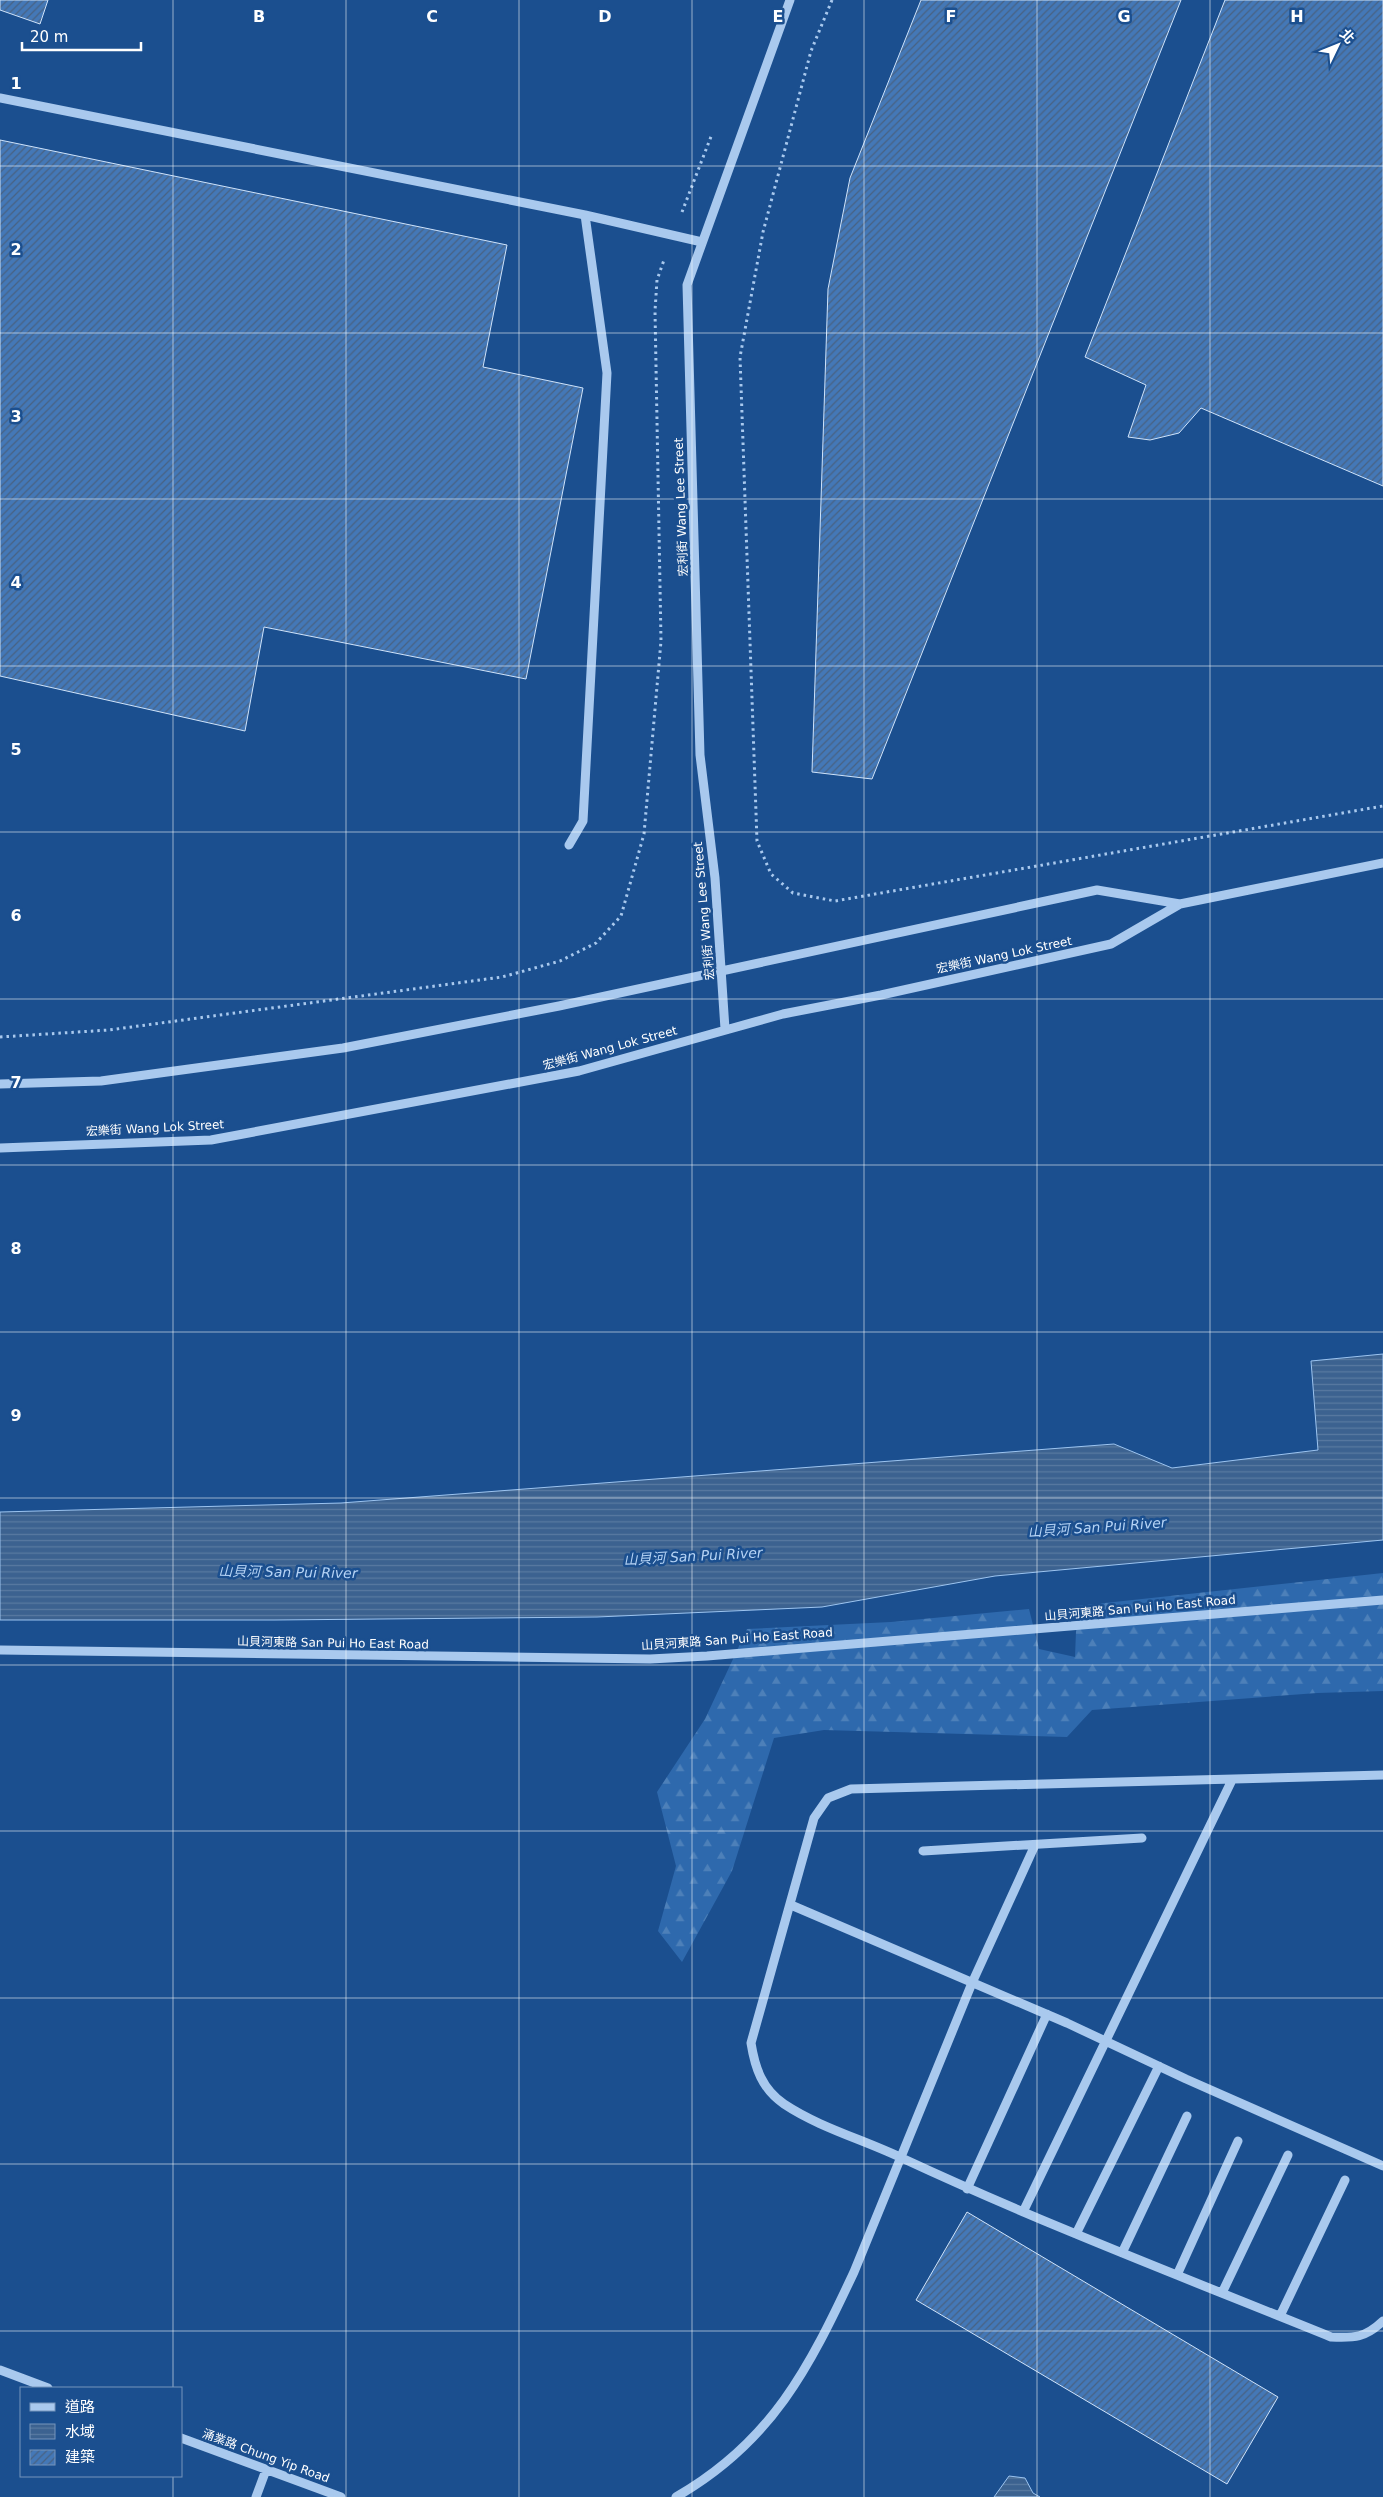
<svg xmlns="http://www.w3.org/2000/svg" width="1383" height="2497" font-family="'DejaVu Sans','Noto Sans TC',sans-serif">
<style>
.forest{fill:url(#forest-firs)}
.water{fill:url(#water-rules);stroke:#9cc4f0}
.building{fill:url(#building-hatch);stroke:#cfe3fa}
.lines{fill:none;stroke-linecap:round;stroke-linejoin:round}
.path{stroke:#a9c9ee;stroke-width:3;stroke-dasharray:2.5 4;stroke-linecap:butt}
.minor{stroke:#a9c9ee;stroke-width:9}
.grid{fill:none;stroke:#fff;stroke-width:1;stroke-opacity:0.55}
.labels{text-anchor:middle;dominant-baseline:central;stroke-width:5;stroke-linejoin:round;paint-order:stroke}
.street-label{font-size:12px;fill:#fff;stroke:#1b4f8f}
.water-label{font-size:14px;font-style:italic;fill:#b5d3f5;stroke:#1b4f8f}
.grid-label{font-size:16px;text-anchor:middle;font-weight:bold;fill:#fff;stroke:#1b4f8f;stroke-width:5;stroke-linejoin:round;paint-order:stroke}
</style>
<defs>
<pattern id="forest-firs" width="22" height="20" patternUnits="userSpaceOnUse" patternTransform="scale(1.25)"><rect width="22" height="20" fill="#2e69ad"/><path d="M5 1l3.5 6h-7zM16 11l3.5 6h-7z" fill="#4d80b9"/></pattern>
<pattern id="water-rules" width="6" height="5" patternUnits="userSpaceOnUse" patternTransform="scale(1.25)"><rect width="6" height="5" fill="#3c6290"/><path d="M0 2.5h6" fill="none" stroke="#597aa1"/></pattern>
<pattern id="building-hatch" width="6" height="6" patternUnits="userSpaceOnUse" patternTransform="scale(1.25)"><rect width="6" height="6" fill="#4478b7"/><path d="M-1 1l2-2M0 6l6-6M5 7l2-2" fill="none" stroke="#486282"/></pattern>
</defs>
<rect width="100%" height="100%" fill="#1b4f8f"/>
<path class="forest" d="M1383,1573V1691L1317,1693L1092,1710L1067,1737L824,1730L774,1738L732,1871L682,1962L658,1931L676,1866L657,1792L705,1719L747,1629L891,1622L1029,1609L1039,1649L1075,1657L1077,1606Z"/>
<path class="water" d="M1383,1354V1540L995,1576L822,1607L597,1617L274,1620H0V1512L341,1503L1114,1444L1172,1468L1318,1450L1311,1361Z
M1009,2476L1025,2478L1033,2493L1040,2497H994Z"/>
<path class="building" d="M0,0H48L40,24L0,10Z
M921,0H1181L872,779L812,772L828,289L850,178Z
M1225,0H1383V486L1201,408L1179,433L1150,440L1128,437L1146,385L1085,357Z
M0,140L507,245L483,367L583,388L526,679L264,627L245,731L0,676Z
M967,2212L1278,2397L1227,2484L916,2300Z"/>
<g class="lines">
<path class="path" d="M832,0L811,51L763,232L740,357L757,841L771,874L793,893L835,901L1383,806
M682,212L712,134
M0,1037L109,1030L502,977L560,961L596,943L621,916L644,834L661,641L655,311L657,280L664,260"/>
<path class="minor" d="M0,98L585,215L702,242
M569,845L583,821L607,373L585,215
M725,1029L715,878L700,755L687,285L790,0
M0,1084L101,1081L343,1048L559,1006L1097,890L1180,904
M0,1148L211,1140L579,1071L783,1014L881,995L1111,944L1180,904L1383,863
M0,1650L650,1659L707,1656L1383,1600
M1383,1775L851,1789L828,1798L814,1818L751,2043C755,2068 762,2089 784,2104C820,2128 865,2140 904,2159C1044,2224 1188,2279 1331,2337C1355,2338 1365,2338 1383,2321
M923,1851L1142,1838
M791,1905L1067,2023L1186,2079L1383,2166
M967,2189L1047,2014
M1023,2212L1232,1780
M1076,2234L1159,2066
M1122,2253L1187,2116
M1177,2275L1238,2141
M1222,2293L1288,2155
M1280,2316L1345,2180
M0,2370L48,2388
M181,2438L341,2497
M256,2497L266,2470
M676,2497C772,2442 809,2368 854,2272L972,1983L1035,1845"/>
</g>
<path class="grid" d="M173,0V2388M346,0V2497M519,0V2497M692,0V2497M864,0V2497M1037,0V2497M1210,0V2497M0,166H1383M0,333H1383M0,499H1383M0,666H1383M0,832H1383M0,999H1383M0,1165H1383M0,1332H1383M0,1498H1383M0,1665H1383M0,1831H1383M0,1998H1383M0,2164H1383M0,2331H1383M173,2476V2497"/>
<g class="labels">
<g class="street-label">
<text transform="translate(681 507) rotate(-92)">宏利街 Wang Lee Street</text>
<text transform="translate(704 911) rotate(-95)">宏利街 Wang Lee Street</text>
<text transform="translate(1004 955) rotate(-12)">宏樂街 Wang Lok Street</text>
<text transform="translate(610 1048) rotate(-15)">宏樂街 Wang Lok Street</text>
<text transform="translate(155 1128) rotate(-3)">宏樂街 Wang Lok Street</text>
<text transform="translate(1140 1608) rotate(-5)">山貝河東路 San Pui Ho East Road</text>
<text transform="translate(737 1639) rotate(-4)">山貝河東路 San Pui Ho East Road</text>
<text transform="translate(333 1643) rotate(1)">山貝河東路 San Pui Ho East Road</text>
<text transform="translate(266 2456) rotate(20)">涌業路 Chung Yip Road</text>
</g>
<g class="water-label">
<text transform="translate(1097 1527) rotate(-4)">山貝河 San Pui River</text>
<text transform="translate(693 1556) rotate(-3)">山貝河 San Pui River</text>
<text transform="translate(288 1572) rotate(1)">山貝河 San Pui River</text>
</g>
</g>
<g class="grid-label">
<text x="259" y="22">B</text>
<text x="432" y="22">C</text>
<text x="605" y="22">D</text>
<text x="778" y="22">E</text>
<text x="951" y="22">F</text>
<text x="1124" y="22">G</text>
<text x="1297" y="22">H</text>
<text x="16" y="89">1</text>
<text x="16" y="255">2</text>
<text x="16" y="422">3</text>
<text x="16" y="588">4</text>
<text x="16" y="755">5</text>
<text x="16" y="921">6</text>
<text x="16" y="1088">7</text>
<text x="16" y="1254">8</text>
<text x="16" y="1421">9</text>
</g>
<rect x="20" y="2387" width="162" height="90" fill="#1b4f8f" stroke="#7695bc"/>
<rect x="30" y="2403" width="25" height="8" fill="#a9c9ee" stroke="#7695bc"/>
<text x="65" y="2412" font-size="15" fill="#ffffff">道路</text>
<rect x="30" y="2424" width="25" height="15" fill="url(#water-rules)" stroke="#7695bc"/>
<text x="65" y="2437" font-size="15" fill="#ffffff">水域</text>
<rect x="30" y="2450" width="25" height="15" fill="url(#building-hatch)" stroke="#7695bc"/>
<text x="65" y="2462" font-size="15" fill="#ffffff">建築</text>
<g transform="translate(1338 45) rotate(47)" stroke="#1b4f8f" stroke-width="4" paint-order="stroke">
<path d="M0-4L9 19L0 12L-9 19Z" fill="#ffffff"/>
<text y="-8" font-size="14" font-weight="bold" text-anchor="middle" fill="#ffffff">北</text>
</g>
<path d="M22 42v8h119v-8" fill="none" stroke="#ffffff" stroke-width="2.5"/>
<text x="30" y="42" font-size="15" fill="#ffffff" stroke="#1b4f8f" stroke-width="4" paint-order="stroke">20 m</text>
</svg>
